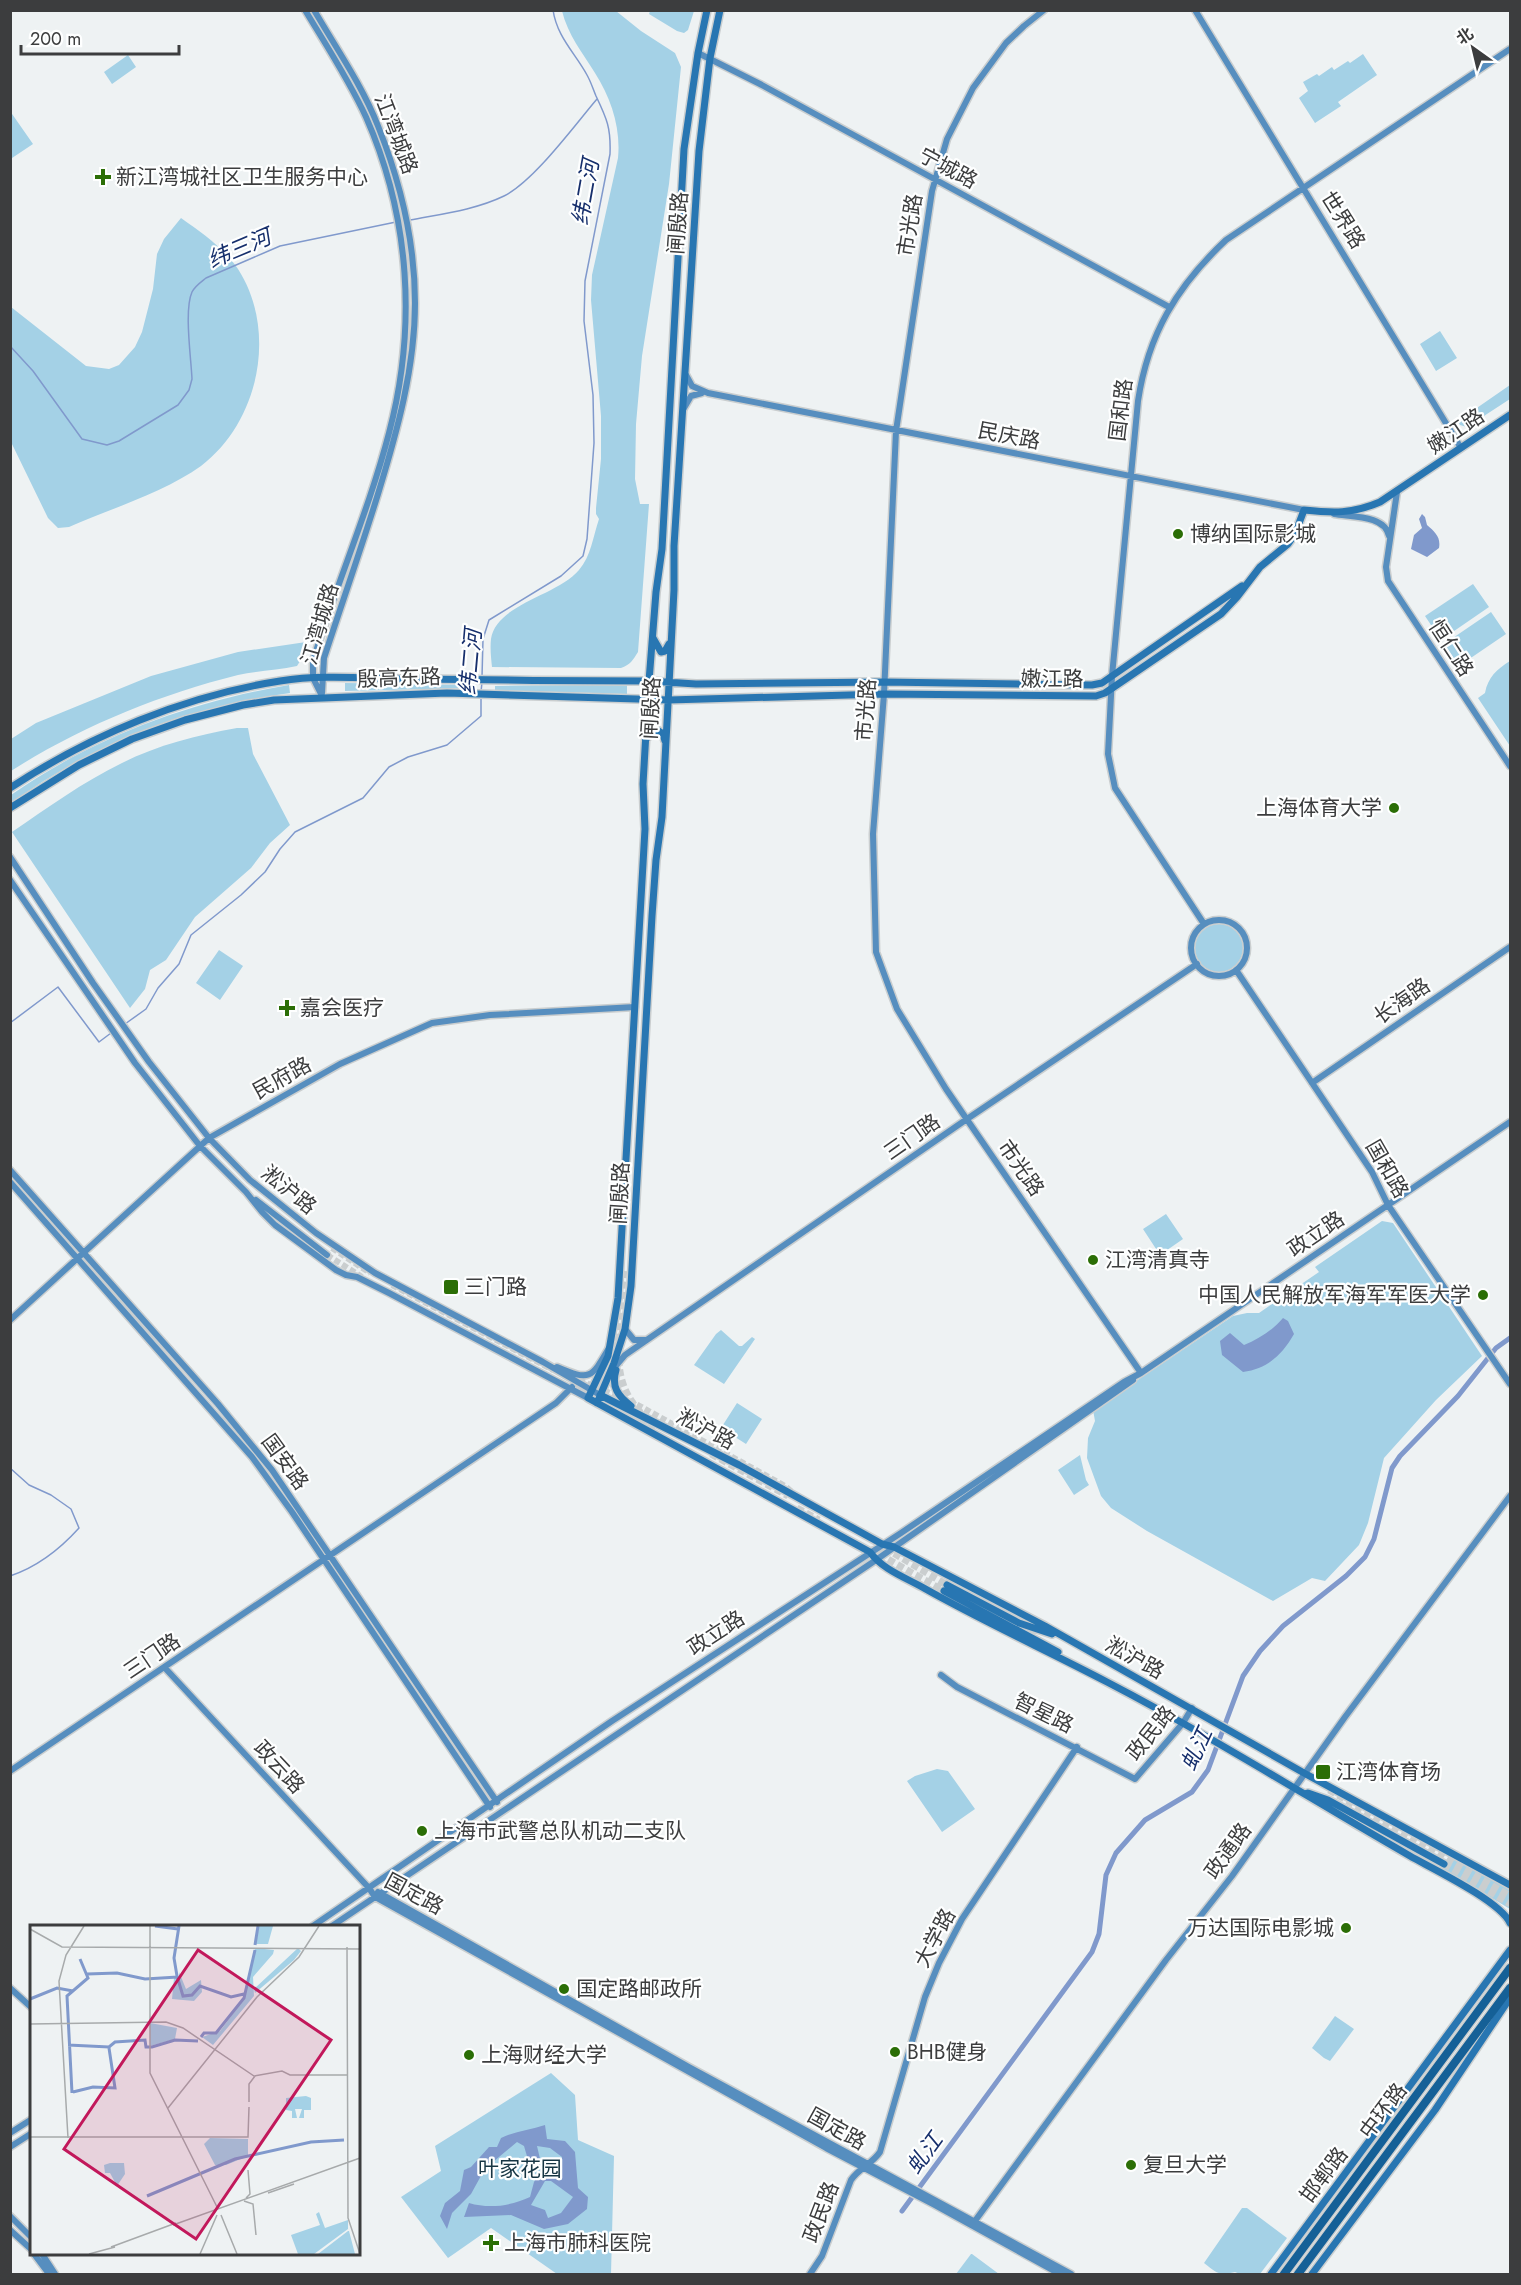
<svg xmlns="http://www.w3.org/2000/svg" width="1521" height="2285" font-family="Jost,'Noto Sans SC',sans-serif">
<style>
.green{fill:#a4d1e6}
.water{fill:#8099cc;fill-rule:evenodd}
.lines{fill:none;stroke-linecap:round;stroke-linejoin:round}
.stream{stroke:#8099cc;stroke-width:1.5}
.canal{stroke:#8099cc;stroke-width:5}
.secondary-tunnel{stroke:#cacecf;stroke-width:6;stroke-dasharray:6 3;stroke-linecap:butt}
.primary-tunnel{stroke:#cacecf;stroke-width:7;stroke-dasharray:7 3.5;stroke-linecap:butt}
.secondary-casing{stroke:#cacecf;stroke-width:9}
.primary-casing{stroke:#cacecf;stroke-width:10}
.highway-casing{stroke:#cacecf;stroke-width:11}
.secondary{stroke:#568ebf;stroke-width:6}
.primary{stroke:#2876b2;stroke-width:7}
.highway{stroke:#156097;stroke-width:8}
.poi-dot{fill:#2b6e06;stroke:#feffff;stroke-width:2}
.labels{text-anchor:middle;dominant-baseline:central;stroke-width:4.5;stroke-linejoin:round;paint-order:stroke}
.street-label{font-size:21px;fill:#3c3d3e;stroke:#feffff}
.poi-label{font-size:21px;fill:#3c3d3e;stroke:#feffff;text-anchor:start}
.park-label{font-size:21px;fill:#173644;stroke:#feffff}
.water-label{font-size:22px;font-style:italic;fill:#162f6c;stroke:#feffff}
.inset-river{fill:none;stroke:#8099cc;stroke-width:3}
.inset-road{fill:none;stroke:#a7aaab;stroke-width:1.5}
.view{fill:#c2185b;fill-opacity:0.15;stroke:#c2185b;stroke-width:3}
.inset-edge{fill:none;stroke:#3c3d3e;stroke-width:3}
</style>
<rect width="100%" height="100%" fill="#eef2f3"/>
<path class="green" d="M562,11H616L641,31L675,53L681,67L669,184L642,356L636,424L635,479L640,504H649L638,652C633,660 630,665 621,668L492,667C491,658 490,648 491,639C496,604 557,596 579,570C591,556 593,537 599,519L596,514V508L601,459V416L591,300L592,275L618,158C621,128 611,98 595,73C582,52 568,35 562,11Z
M650,11V10L694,11L688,30L684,33L677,31L649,14Z
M1363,54L1377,75L1338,102L1341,106L1315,123L1299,98L1308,91L1303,82L1317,74L1319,76L1332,67L1334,70L1348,61L1350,63Z
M128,55L136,67L112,84L104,72Z
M10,111L33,144L12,158L10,155Z
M181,218C202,233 223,247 238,269C278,331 259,422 201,466C165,492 110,509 69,527L58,528L48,518L11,442V307L86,366L109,369L119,365L135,347L142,332L153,289L157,254L164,239Z
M1440,331L1457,358L1436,371L1420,344Z
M1510,385V399L1467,427L1460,425L1458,421Z
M1473,584L1489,607L1441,640L1425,616Z
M1491,612L1506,634L1459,666L1444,644Z
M306,642L302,658L297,666C278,670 258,671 238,675C158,695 80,727 11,771V739L36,723L151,676L238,652Z
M1510,661V746L1478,698L1485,693C1488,677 1497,669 1510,661Z
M345,683L470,685V688L345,691Z
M289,685L290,693C187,707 95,743 11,803V795C94,737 189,702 289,685Z
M577,685H627V694L495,690V686Z
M237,728H248L253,754L290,825L270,843L251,868L195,917L166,960L150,970L145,989L130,1008L12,832C47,808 83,782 122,763C158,745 197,735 237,728Z
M1195 948a24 24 0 1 1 48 0a24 24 0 1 1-48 0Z
M219,950L243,966L220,1000L196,983Z
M1166,1214L1183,1239L1160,1255L1143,1229Z
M1382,1221L1393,1223L1482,1356L1436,1400L1384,1458L1368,1523L1359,1545L1325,1581L1312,1578L1273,1601L1147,1531L1111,1508L1101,1496L1087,1458L1088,1438L1095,1421L1093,1410L1233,1316L1247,1313H1259L1319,1272L1315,1267Z
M721,1330L739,1346H742L752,1337L755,1339L724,1384L694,1365L716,1334Z
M737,1403L762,1419L746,1444L721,1428Z
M1080,1455L1086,1480L1089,1485L1074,1495L1058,1470Z
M937,1769L948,1771L975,1809L942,1832L907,1781L915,1776Z
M1450,1855L1510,1890V1909L1442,1868Z
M1335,2016L1354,2029L1330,2061L1324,2058L1312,2048Z
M551,2073L575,2095L578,2140L614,2156L611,2274H557L491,2228L448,2258L401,2197L441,2171L435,2146Z
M1242,2208H1247L1287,2238L1260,2274H1240L1235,2272C1218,2276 1217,2273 1204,2263Z
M971,2254H972L999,2274H956Z"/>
<path class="water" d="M1422,514L1425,517L1427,525C1435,532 1441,537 1439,548L1427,557L1411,549L1414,535L1422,528L1419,519Z
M1283,1318L1288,1321L1294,1334C1282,1355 1267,1369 1243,1372L1222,1355L1220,1341L1230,1333L1244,1345C1259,1339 1273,1330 1283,1318Z
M545,2125L547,2139L565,2141L575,2152L578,2188L588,2197L587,2209L568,2224L544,2229L511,2215L464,2217L469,2203C489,2209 511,2206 530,2197L534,2182L540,2171L556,2176L560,2168L562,2157L550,2148L537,2146L541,2163L534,2172L531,2170L524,2146L517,2142L493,2162L482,2174L471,2194L452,2213L447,2229L440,2216L445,2203L460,2191L464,2170L471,2167L489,2147H497L501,2138C515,2131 530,2130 545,2125ZM545,2181H551L573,2197L561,2213L548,2218L545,2210L531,2205Z"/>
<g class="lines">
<path class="stream" d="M410,220C441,214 475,210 504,196C534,181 574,126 597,99
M10,346L33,371L82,439L107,445L119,441L178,405L189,390L192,379C191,357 184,310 192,292C195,286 201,282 206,278L280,246L396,222
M482,677L483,639L489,620L561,576L583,556L587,539L594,443L593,395L584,321L585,281L610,154C611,128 607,119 596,96C593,89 591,82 587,75C575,53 557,37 553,10
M481,692L482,682
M10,1023L58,987L99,1042L111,1033
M125,1024L146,1009L158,988L179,964L191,935L241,895L265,872L280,849L295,832L363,798L389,767L408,757L447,745L481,716V697
M10,1468L29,1485L51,1495L71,1509L79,1528C61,1548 37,1567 10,1576"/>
<path class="canal" d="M902,2211L1092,1952L1099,1934L1106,1875L1116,1853L1145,1820L1192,1792L1208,1770L1243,1676L1260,1651L1283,1626L1346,1576L1365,1557L1374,1539L1392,1468L1400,1456L1458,1396L1496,1348L1510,1338"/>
<path class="secondary-tunnel" d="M332,1248L370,1273
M327,1255L362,1277
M392,1285L553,1370
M579,1380L636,1404L785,1486L792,1492"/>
<path class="primary-tunnel" d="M616,1351L624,1268
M619,1359C619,1383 629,1402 646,1418
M632,1412L653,1431
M711,1454L788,1496
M797,1508L819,1520
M885,1548L947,1585
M870,1549L944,1591
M1329,1790L1510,1896
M1444,1864L1510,1904"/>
<g class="secondary-casing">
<path id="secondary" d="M305,10C326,45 349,80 366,117C410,217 417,327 389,433C369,510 336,585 313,661V678L322,696
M314,10C336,48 362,85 378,126C400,181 415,243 415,303C415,368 397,432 378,494C361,549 342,603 324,658L322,693
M1044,10L1024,26L1006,43L973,88L947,139L932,191L896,431L884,694L873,834L876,952L897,1009L946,1089L1141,1373
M1195,10L1461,448
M698,53L760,84L1169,307
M686,375L692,386L708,393L1304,510
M684,408L691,396L702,393
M1397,492L1386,567L1388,581L1510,766
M1334,514C1352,517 1385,515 1389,536
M10,857L93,983L149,1062L209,1138L250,1180L316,1233L375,1273L543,1362L600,1395
M10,880L135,1063L200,1146L246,1192L262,1212L275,1225L336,1270L346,1275L357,1277L389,1293L588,1398
M1191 948a28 28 0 1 1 56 0a28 28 0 1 1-56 0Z
M1204,924L1115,788L1108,754L1112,676L1138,401C1148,334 1177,286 1226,240L1510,49
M1236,970L1372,1172L1388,1205L1510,1384
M1312,1083L1510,947
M10,1170L218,1404L272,1470L497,1802
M10,1182L252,1457L292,1512L490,1807
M256,1200L327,1255
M10,1320L209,1138L340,1064L432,1023L490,1015L635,1007
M625,1329L634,1340H646
M557,1367C590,1381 591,1379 609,1348
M614,1368L625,1355L967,1119L1197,964
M165,1668L369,1888L375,1897L826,2148L935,2205L1060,2274
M941,1675L957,1687L1135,1779L1183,1723L1192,1708
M10,1771L556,1403L572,1387
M378,1892L689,2067L1071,2274
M313,1926L612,1721L901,1533L1124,1382L1141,1373L1510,1122
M332,1926L876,1560L1133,1380
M10,1988L32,2008
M10,2133L32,2119
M10,2147L32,2133
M10,2216L32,2238
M972,2225L1166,1960L1232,1876L1345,1717L1510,1496
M10,2230L32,2250
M34,2254L49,2274
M42,2254L55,2274
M810,2274L822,2256L851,2180C859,2168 872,2164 880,2152L925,1997L939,1963L962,1919L1077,1747"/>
</g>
<g class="primary-casing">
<path id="primary" d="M707,10L698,53L684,149L662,549L656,592L649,681L643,784L645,829L618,1298L608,1356L588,1398L870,1552C882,1569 904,1577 922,1587C982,1621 1046,1650 1107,1682C1211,1736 1309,1798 1410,1856C1433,1869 1500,1901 1510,1923
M653,638L661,652L665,651L669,644
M647,738L651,732L657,730L663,734L665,741
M10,788C91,735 184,696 280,681C324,674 371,679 416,679C494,680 571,681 649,681L696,684L884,682L1092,685L1102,683L1112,676L1242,586
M10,808L79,765L132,739L185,720L243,705L274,700L447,693L669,700L884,694L1096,696L1105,693L1221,614L1237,597L1260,567L1288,544L1295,534L1304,510C1333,513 1352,514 1380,502L1510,415
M616,1370C611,1387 618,1396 631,1406
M600,1395L739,1465L882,1544L894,1547L1045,1626L1304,1773L1510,1885
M597,1403L614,1363L625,1329L631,1286L652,916L656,860L662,817L674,590V546L699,151L710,58L720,10
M947,1585L1019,1623L1052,1634
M944,1591L1058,1652
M1308,1793L1328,1800L1444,1864
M1271,2274L1510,1950
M1312,2274L1435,2110L1510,1998"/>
</g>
<g class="highway-casing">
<path id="highway" d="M1284,2274L1510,1968
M1298,2274L1510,1988"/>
</g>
<use href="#secondary" class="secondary"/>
<use href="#primary" class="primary"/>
<use href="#highway" class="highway"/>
</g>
<g class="poi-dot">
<path d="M100 168h6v6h6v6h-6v6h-6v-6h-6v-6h6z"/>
<circle cx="1178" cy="534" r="6"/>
<circle cx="1394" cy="808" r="6"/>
<path d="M284 999h6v6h6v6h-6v6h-6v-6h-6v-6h6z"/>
<circle cx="1093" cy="1260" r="6"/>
<rect x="443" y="1279" width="16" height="16" rx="3"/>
<circle cx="1483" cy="1295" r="6"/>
<rect x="1315" y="1764" width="16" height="16" rx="3"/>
<circle cx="422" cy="1831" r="6"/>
<circle cx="1346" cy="1928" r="6"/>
<circle cx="564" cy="1989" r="6"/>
<circle cx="895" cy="2052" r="6"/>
<circle cx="469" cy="2055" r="6"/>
<circle cx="1131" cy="2165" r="6"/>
<path d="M488 2234h6v6h6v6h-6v6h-6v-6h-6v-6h6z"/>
</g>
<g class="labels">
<g class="street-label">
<text transform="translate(396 134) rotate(69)">江湾城路</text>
<text transform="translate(948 168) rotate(28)">宁城路</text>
<text transform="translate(1343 220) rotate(58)">世界路</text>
<text transform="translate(678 223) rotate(-86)">闸殷路</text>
<text transform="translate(910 225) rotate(-81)">市光路</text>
<text transform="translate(1121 410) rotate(-83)">国和路</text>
<text transform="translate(1456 431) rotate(-34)">嫩江路</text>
<text transform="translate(1009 436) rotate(11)">民庆路</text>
<text transform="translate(320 624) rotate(-74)">江湾城路</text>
<text transform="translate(1451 648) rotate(57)">恒仁路</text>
<text transform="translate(399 678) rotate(-2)">殷高东路</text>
<text x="1052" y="679">嫩江路</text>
<text transform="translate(651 708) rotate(-87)">闸殷路</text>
<text transform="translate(866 710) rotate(-86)">市光路</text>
<text transform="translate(1402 1001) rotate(-35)">长海路</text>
<text transform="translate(282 1078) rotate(-29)">民府路</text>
<text transform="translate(912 1137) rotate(-35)">三门路</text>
<text transform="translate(1021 1168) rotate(55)">市光路</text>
<text transform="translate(1387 1169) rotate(60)">国和路</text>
<text transform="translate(289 1190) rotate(39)">淞沪路</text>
<text transform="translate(620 1193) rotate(-87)">闸殷路</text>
<text transform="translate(1316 1234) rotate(-34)">政立路</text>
<text transform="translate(706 1429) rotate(28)">淞沪路</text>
<text transform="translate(285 1462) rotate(54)">国安路</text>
<text transform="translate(716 1633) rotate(-33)">政立路</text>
<text transform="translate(152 1656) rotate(-34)">三门路</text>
<text transform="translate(1135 1658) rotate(29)">淞沪路</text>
<text transform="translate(1044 1713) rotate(26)">智星路</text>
<text transform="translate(1151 1733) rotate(-51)">政民路</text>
<text transform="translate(279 1767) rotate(47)">政云路</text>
<text transform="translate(1228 1851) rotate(-54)">政通路</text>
<text transform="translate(414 1894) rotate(28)">国定路</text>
<text transform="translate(935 1938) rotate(-62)">大学路</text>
<text transform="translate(1383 2111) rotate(-53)">中环路</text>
<text transform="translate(837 2129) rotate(29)">国定路</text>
<text transform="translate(1324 2175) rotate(-53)">邯郸路</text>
<text transform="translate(821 2212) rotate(-69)">政民路</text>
</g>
<g class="poi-label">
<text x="116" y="177">新江湾城社区卫生服务中心</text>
<text x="1190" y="534">博纳国际影城</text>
<text x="1382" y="808" text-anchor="end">上海体育大学</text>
<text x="300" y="1008">嘉会医疗</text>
<text x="1105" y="1260">江湾清真寺</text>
<text x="464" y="1287">三门路</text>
<text x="1471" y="1295" text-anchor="end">中国人民解放军海军军医大学</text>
<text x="1336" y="1772">江湾体育场</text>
<text x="434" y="1831">上海市武警总队机动二支队</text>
<text x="1334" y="1928" text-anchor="end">万达国际电影城</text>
<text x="576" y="1989">国定路邮政所</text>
<text x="907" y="2052">BHB健身</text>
<text x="481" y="2055">上海财经大学</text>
<text x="1143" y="2165">复旦大学</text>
<text x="504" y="2243">上海市肺科医院</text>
</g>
<g class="park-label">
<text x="520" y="2169">叶家花园</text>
</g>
<g class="water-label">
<text transform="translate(585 192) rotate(-80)">纬二河</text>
<text transform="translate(239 248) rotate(-23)">纬三河</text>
<text transform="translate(470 662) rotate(-85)">纬二河</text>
<text transform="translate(1196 1749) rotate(-65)">虬江</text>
<text transform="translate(924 2153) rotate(-54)">虬江</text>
</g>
</g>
<g transform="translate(30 1925)">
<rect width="330" height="330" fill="#eef2f3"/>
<path d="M229,1H243L238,19H226ZM225,23L244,25L243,29L223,52L224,71L183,120L172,112L190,106L214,74ZM268,23L271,26L264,35L225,68L224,64ZM149,47L156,64L171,55L172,67L164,76L142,74L144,53L149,52ZM120,98L147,103L145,114L120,121ZM276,171L281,173V185H274V193H269L272,184H265L267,193H262V186L256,185V173ZM180,213L218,214V231L196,240H185L174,219ZM80,238H94L95,249L87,261L80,248H75L74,240ZM289,287L295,303L318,295V304L284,329H268L261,310L290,300L286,289ZM319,306L325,329H288L318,306Z" fill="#a4d1e6"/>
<path class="inset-river" d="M125,1L148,4M225,20L228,1M57,49L87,48L115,54L148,52M147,51L153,71L162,70L170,61L201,72L214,69M147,51L144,33L149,1M0,74L27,63L43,66M171,112L174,108H186L214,73L225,25M38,120L79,122L85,117L115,115L116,122H122L145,115L168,116M43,167L63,162L85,163L79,123M42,168L37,71L58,53L50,34M117,271L205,234L281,217L314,215"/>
<path class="inset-road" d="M120,1V148L187,282M0,4L32,22L330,24M317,22L318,293L330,329M0,99L136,97L153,103L224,151L252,146L260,150H318M219,177V159L225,151M138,183L227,72L269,32L289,1M0,212H218L219,182M38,213L29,56L36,30L54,1M238,268L264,259M216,273L220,269L218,245M214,276L223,279L226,310M191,290L207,329M143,300L330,233M81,322L146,298M59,329L85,322M170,329L187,290"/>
<path class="view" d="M168,25L301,115L166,314L34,224Z"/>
<rect width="330" height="330" class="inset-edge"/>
</g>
<rect width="1521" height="2285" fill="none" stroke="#3c3d3e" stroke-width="24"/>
<g transform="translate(1473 48) rotate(326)" stroke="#feffff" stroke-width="4.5" paint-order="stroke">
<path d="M0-4.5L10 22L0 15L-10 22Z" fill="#3c3d3e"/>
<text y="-9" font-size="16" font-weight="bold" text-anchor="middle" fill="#3c3d3e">北</text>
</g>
<path d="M21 45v9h158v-9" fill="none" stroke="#3c3d3e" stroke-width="3"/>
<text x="30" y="45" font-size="18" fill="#3c3d3e" stroke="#feffff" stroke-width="4.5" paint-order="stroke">200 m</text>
</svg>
